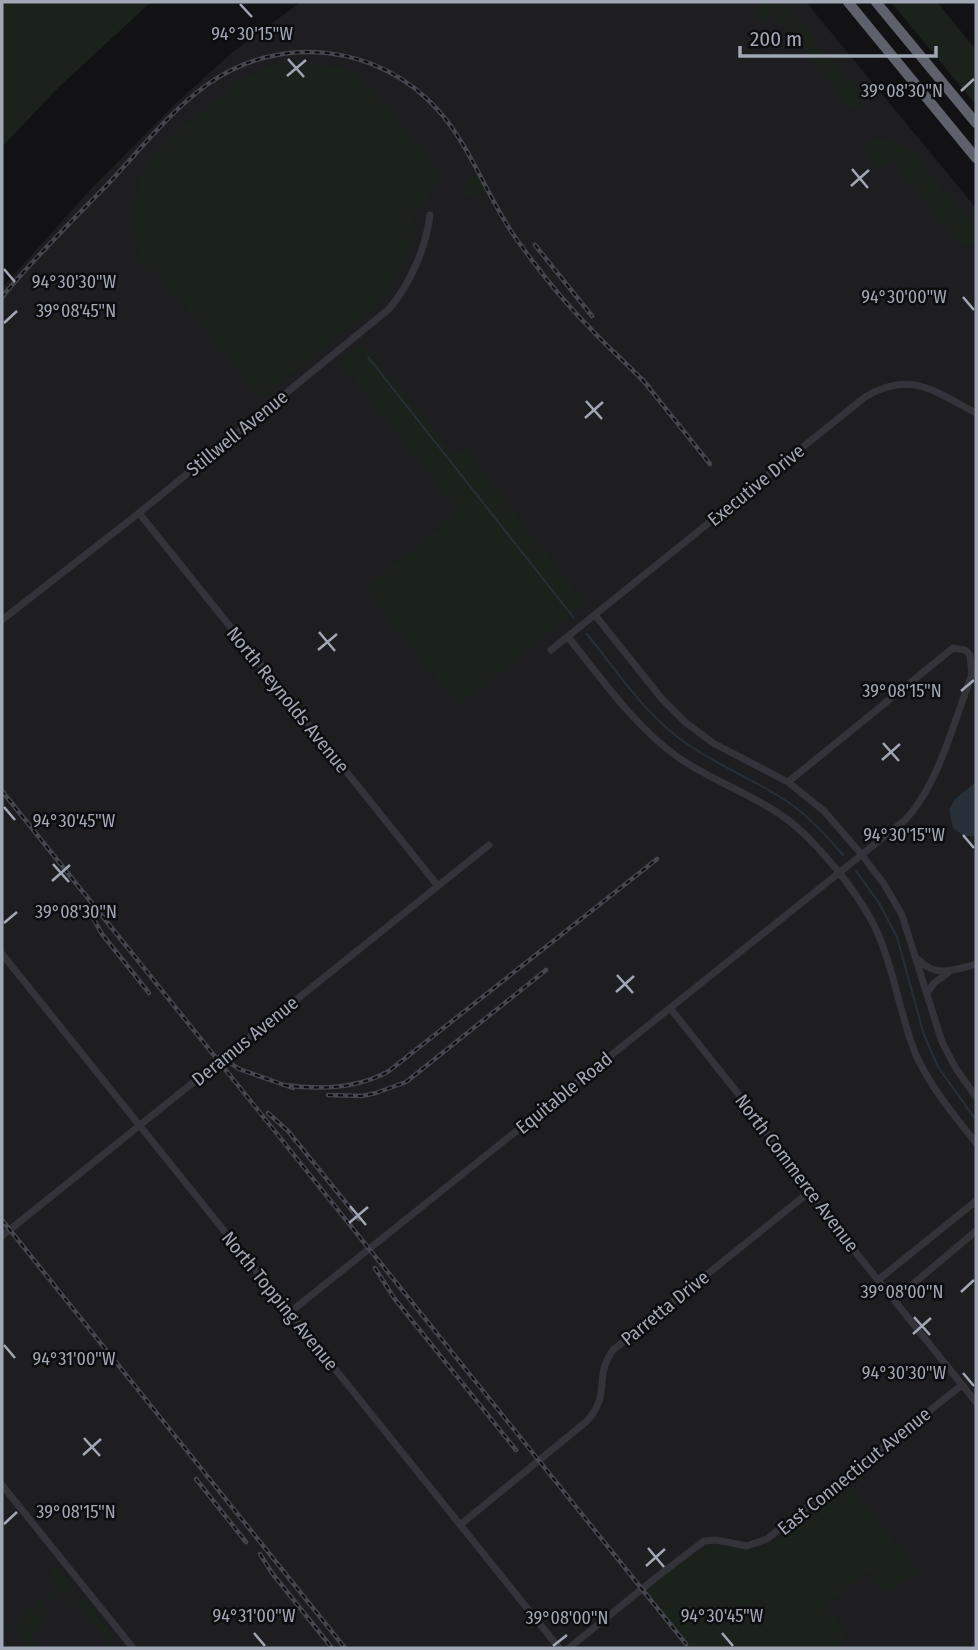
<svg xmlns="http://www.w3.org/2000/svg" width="978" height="1650" font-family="'Fira Sans Condensed',sans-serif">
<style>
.built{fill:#1e1e21}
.green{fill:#1a221b}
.water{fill:#273039}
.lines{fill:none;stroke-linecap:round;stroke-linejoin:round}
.stream{stroke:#273039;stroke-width:2}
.minor{stroke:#333339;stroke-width:7}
.highway{stroke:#5e616b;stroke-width:10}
.rail-casing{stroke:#46474e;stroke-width:4.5}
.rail{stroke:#0d0d0f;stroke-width:2;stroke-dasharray:5;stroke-linecap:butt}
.ticks{fill:none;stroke:#a2a7b6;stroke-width:2.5}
.labels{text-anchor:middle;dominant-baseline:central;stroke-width:5;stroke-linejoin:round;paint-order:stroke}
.street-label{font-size:19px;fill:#a2a7b6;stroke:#0d0d0f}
.ticks-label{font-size:18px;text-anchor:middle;fill:#a2a7b6;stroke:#0d0d0f;stroke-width:5;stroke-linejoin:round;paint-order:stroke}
</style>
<rect width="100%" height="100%" fill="#121214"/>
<path class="built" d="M301,2H806L976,208V1648H2V288L89,191L176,103L234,51Z"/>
<path class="green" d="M2,2H151L58,88L2,147Z
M758,2H781L786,5L817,42L805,52L774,13L764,21L757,12Z
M891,2H937L976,50V105Z
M817,44L860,93L862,99L859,106C851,110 844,105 839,99L841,97L806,53Z
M314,63L346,69L378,95L442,176L428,197L412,214L417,231L388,292L369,311L261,397L153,268L146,274C132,241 129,204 144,170C153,150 198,114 217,100C231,89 254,70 271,65C284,62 301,64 314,63Z
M877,138L904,146L912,152L976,230V245L959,244L892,160L879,170L867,156L864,149L867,142Z
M477,174L487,192L467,198L462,190L470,178Z
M362,343L454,455L465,449L585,603L459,705L364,588L460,512L341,362Z
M846,1483L918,1571L887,1594L868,1572L825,1606L848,1635L835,1648H687L690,1645L647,1591C665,1576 688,1549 713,1547C731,1545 747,1554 766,1546C789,1536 825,1500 846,1483Z
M58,1566L70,1581L71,1587L67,1592L62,1588L42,1604L48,1613L47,1618L29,1634L40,1648H32L14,1627L2,1636V1633L59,1587L49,1572L52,1567Z
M79,1596L85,1599L113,1635L114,1641L108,1648L105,1646L109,1642L76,1601L70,1603L74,1598Z"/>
<path class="water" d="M976,782V836H964L953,828L949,810L955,799Z"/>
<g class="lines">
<path class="stream" d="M368,357L574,618
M587,634C616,670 642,710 679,738C710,762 747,776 780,797C804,811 825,834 843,855
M856,871L879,903L897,937L924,1035L938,1067L976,1120"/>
<path class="minor" d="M139,513L438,886
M595,615L662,699L685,722L713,743L788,782L824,811L862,855L884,884L902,915L942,1042L955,1067L976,1097
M2,620L139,513L389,309C410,284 426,248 430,215
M568,637C602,679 634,726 679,758C711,780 749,793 781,815C803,830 821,851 838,871C853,890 868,911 878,934C895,973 900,1016 916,1055C931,1088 954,1115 976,1143
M551,650L865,397C911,370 934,391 976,413
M2,954L559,1648
M919,960C935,978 956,970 976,964
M927,993L934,983L948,973
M670,1008L751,1110L808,1193L976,1402
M2,1236L489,845
M878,1280L976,1201
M894,1300L976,1231
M289,1313L905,820C938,786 955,719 972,674L970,655L965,650L953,648L788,782
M2,1485L133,1648
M460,1525L587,1421C612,1393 593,1377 613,1350L808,1193
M569,1648L658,1576L704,1541L716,1540L747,1546L767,1539L962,1385"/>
<path class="highway" d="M848,2L976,158
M876,2L976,123"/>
<g class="rail-casing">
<path id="rail" d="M535,245L592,316
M2,297C34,258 71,222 107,185C139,151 170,111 208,84C280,33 379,44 438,110C471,147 487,197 515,237C537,268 562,300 589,327C608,348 630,366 649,387
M642,379L710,464
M2,791L686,1644
M89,911L102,934L149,993
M220,1056L239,1069L293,1088
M284,1085C320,1090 357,1089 389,1071L657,859
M328,1095L362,1096L376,1093L406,1082L546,970
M268,1113L288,1131L359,1219
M2,1220L345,1648
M375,1268L394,1298L516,1450
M196,1479L246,1542
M260,1554L272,1573L332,1648"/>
</g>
<use href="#rail" class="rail"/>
</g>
<path class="ticks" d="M240,4L252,17M288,59L304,77M287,76L306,60M961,91L974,79M852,169L868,188M851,186L869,170M4,269L15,282M963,297L974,310M4,323L17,311M586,401L602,419M585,418L603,402M319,632L335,651M318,650L337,634M961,691L974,680M883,743L899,761M882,760L900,744M4,807L15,820M963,835L974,848M53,864L69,882M52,881L70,865M4,923L17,912M617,975L633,993M616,992L634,976M350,1206L366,1225M349,1223L368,1207M961,1292L974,1280M914,1317L930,1335M913,1334L931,1318M4,1345L15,1358M963,1373L974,1386M84,1438L100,1456M83,1455L101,1439M4,1524L17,1512M648,1548L664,1567M646,1566L665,1549M254,1633L265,1646M722,1633L733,1646M553,1646L567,1635"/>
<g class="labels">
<g class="street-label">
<text transform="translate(237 433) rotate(-39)">Stillwell Avenue</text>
<text transform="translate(756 485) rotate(-39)">Executive Drive</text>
<text transform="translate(288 700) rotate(51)">North Reynolds Avenue</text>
<text transform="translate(245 1041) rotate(-39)">Deramus Avenue</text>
<text transform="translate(564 1093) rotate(-39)">Equitable Road</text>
<text transform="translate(797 1173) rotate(53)">North Commerce Avenue</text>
<text transform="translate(280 1301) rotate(51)">North Topping Avenue</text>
<text transform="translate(665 1308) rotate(-39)">Parretta Drive</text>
<text transform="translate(854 1471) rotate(-39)">East Connecticut Avenue</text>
</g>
</g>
<g class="ticks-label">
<text x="252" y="40">94°30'15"W</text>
<text x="902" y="97">39°08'30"N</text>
<text x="74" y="288">94°30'30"W</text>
<text x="904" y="303">94°30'00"W</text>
<text x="76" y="317">39°08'45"N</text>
<text x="902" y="697">39°08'15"N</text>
<text x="74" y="827">94°30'45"W</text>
<text x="904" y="841">94°30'15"W</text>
<text x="76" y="918">39°08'30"N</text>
<text x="902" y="1298">39°08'00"N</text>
<text x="74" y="1365">94°31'00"W</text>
<text x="904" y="1379">94°30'30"W</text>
<text x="76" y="1518">39°08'15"N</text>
<text x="254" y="1622">94°31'00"W</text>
<text x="722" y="1622">94°30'45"W</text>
<text x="567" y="1624">39°08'00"N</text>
</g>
<rect width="978" height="1650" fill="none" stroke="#a2a7b6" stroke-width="7"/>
<path d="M740 46v10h196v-10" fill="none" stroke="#a2a7b6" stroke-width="3.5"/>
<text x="750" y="46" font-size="21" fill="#a2a7b6" stroke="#0d0d0f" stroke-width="5" paint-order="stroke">200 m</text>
</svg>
